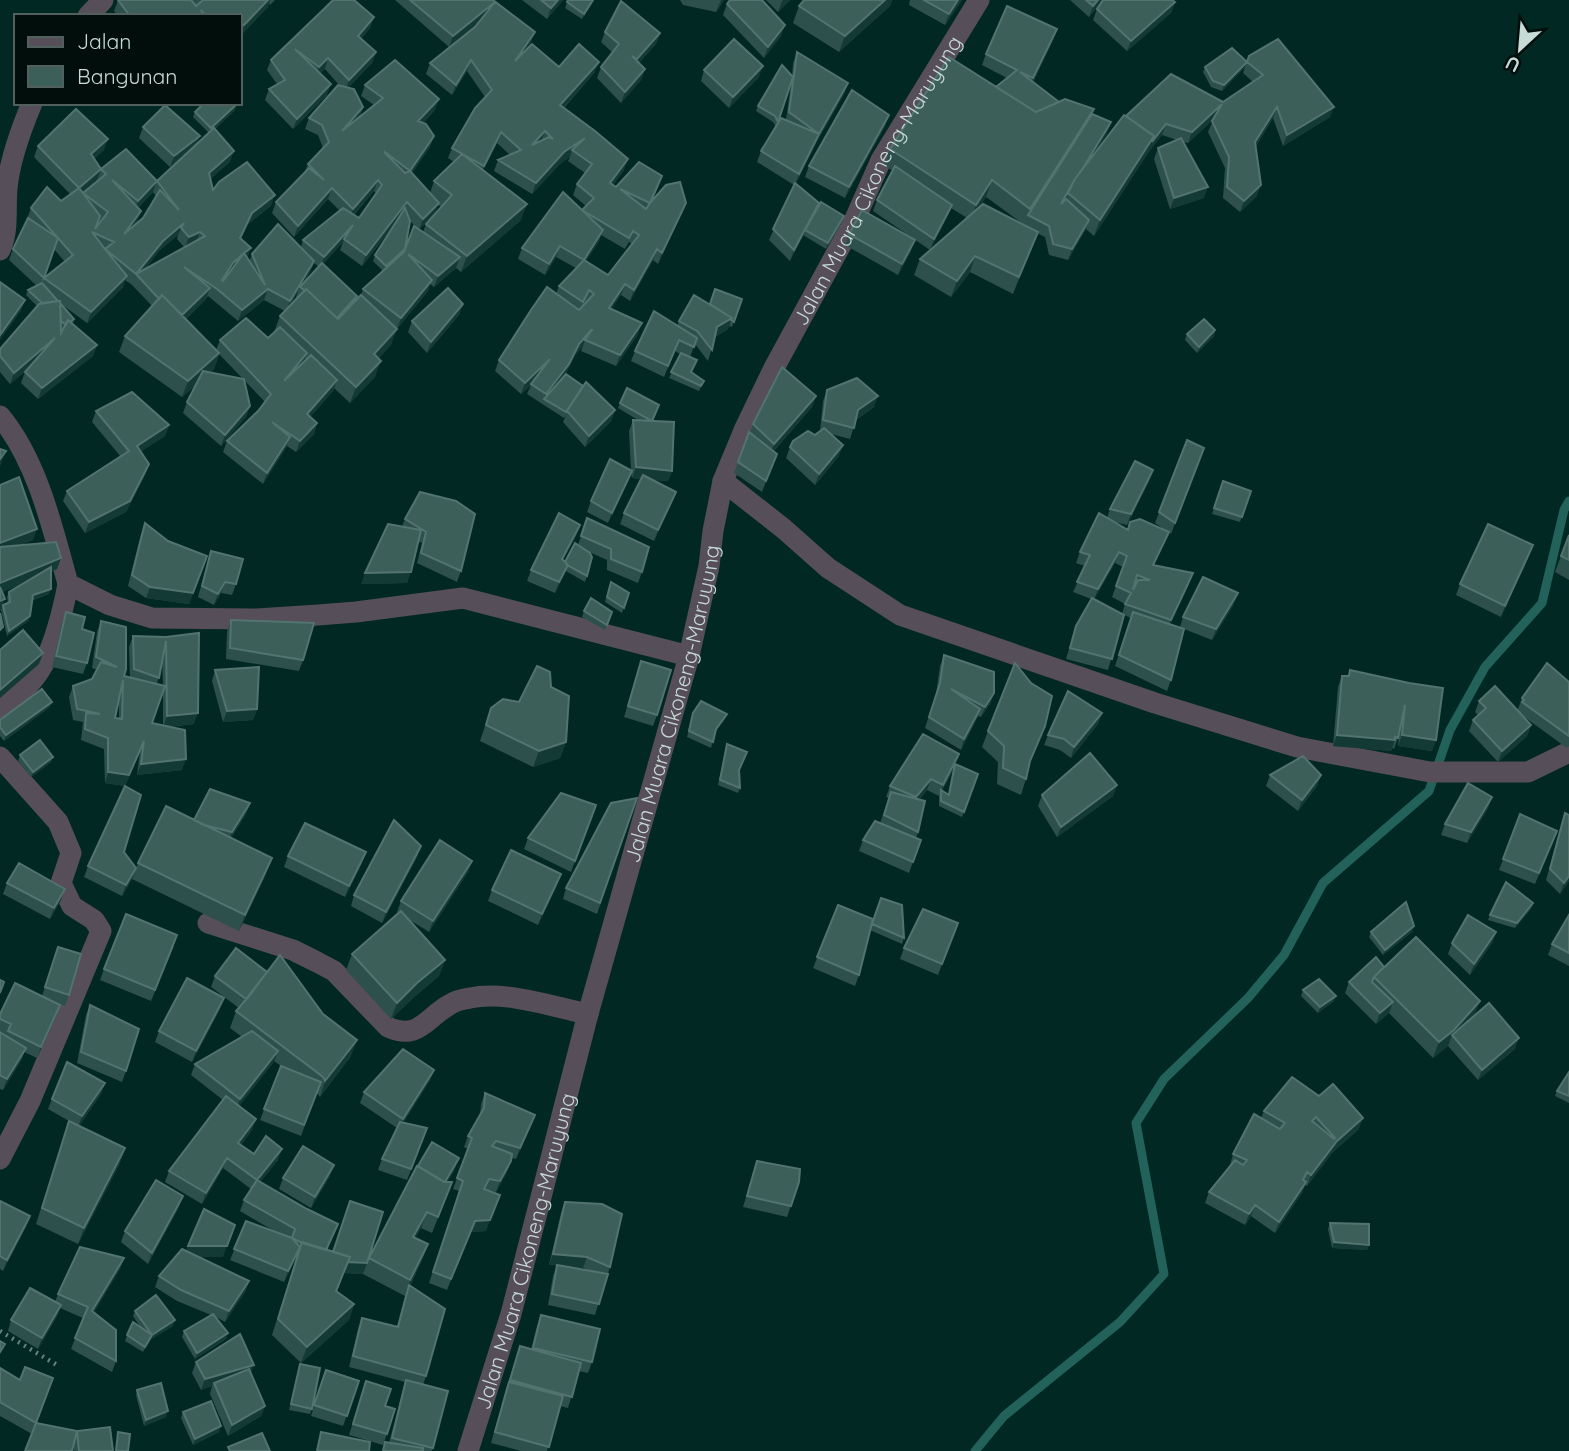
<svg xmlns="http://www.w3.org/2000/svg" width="1569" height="1451" font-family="Quicksand,sans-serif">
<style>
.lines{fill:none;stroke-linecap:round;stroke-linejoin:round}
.stream{stroke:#22625a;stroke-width:9}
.path{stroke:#66837f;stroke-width:4.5;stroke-dasharray:2 5;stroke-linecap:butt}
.minor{stroke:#564e58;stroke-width:21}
.wall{fill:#2d504c;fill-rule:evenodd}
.shaded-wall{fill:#143a35}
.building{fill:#3d5f5a;stroke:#53736e;stroke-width:2;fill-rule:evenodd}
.labels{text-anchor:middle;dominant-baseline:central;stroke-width:5;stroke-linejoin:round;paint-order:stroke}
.street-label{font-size:21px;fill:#c7dbd7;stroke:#020e0c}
</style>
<rect width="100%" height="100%" fill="#012823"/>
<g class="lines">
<path class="stream" d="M975,1451L1004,1416L1120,1322L1164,1274L1136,1123L1164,1079L1248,998L1284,955L1323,883L1429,791L1450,730L1485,667L1542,603L1564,510L1569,501"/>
<path class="path" d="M0,1331L57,1365"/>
<g class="minor">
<path d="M88,16L103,0"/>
<path d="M0,250C9,230 5,211 7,189C9,163 22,127 32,103"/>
<path d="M0,416C37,460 53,529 68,584L110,605L152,618L257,619L318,615L356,612L463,598L689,656"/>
<path d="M723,481L784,529L828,568L900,615L1155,703L1297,747L1430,772H1528L1569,752"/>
<path d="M0,712C12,701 25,690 35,677C52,656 63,611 68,584"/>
<path d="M0,757L58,822L71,853L61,883L72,906L94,920L101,931L30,1101L0,1159"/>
<path d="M208,923L293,950L317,962L334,971L388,1027C418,1041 426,1018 449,1005C455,1001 463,999 470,998C505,990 553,1007 588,1014"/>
<path id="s1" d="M468,1451L511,1314L588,1014L689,656L709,566L713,531L723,481L745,428L774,368L855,219L881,160L979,0"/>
</g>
</g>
<path class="wall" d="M118,0H201L200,2L203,0H275L270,5L269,3L268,7L240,36V16H118L114,11Z
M395,0H493L531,43L526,50L559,67L595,72L564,108L624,170L613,185L616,187H658L652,201L686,203L682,213L658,264L653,260L630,301L621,295L611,309L638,334L616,366L581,351L583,346L575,355L565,375L561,381L615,410L611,421L585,447L563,422L566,415L564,418L527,394L531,385L521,394L495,371L499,360L556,294L559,286L576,268L556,257L545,275L518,259L522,248L582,210L586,206L573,195L577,184L585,173L568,161L570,157L561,163L532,194L494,171L498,160L510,155L497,143L483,170L521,220L461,272L456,268L434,287L430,284L428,291L397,329L393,325L391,345L379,358L375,377L350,403L334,388L333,391L310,417L317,423L314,434L296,452L287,446L263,484L223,452L227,441L258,411L265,402L245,381L250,406L246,417L221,446L183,413L187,402L196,385L182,397L119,352L125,336L152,306L132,285L125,280L123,287L87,323L61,304L74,319L73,324L97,345L93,356L38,399L21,383L25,372L29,368L10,384L0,372V349L37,306L26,295L28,290L37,286L9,260L13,249L27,219L31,208L61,201L70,194L34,157L38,146L104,150L94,159L101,169L157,181L187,154L170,167L139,138L143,127L197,144L209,133L193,117L195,112L235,110L215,129L230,162L210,179L213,190L271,206L248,224L241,239L247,258L249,262L252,254L301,247L303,240L340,211L328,199L294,237L272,213L276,202L304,173L308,164L323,148L318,135L305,129L309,118L340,86L325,69L320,73L327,95L293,129L265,100L269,89L277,84L267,70L271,60L374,17L370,28L361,39L376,52L372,63L348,88L363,107L360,117L374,105L361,96L365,85L435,110L423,123L434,136L430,147L412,173L430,193L434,181L454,162L448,158L452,148L485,97L467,71L452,95L426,74L430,63L477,24L449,47ZM97,180L98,181L83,193H82ZM374,191L376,193L359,218L354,215ZM153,192L156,196L143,218L136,224L141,211L138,208ZM438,205L441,207L426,224L423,232L419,229ZM409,220L416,227L405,249ZM395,224L375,255L373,261L383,271L363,289L361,295L356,300L323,264L343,242L340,250L362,266ZM178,235L177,239L185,248L145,269L159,251ZM601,235L625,249L629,242L632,244L608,275L586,261L599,241ZM54,249L65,262L44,278ZM314,263L319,267L304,283L310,272ZM298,291L296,297L297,298L289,308ZM208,296L238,321L264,300L285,311L280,316L274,332L268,338L220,340L216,350L186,319L206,299ZM219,354L243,379L210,373L214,369Z
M522,0H563L547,19Z
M568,0H594L582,19L565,8Z
M680,0H724L716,12L683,5Z
M766,0H790L778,12Z
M804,0H892L890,6L839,52L793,23L799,6Z
M910,0H962L945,25L909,5Z
M1070,0H1103L1089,17Z
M1175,2L1171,13L1127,51L1093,20L1097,9Z
M727,4L781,36L764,58L723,15Z
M1057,29L1053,40L1033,82L1059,102L1094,109L1092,114L1111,122L1107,133L1096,151L1126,116L1223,102L1253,82L1243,73L1245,67L1222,91L1211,87L1203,72L1205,67L1247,61L1330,117L1283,146L1273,118L1256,146L1257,196L1240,212L1223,198L1225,168L1208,132L1213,120L1188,143L1183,142L1204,198L1170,209L1154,159L1158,148L1177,140L1162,135L1148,153L1094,236L1086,229L1068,260L1049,255L1045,237L1037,233L1013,294L970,272L951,297L914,275L920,259L967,218L951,208L948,215L930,250L873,211L877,200L893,171L884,165L890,149L996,87L1007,78L982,65L986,54ZM986,197L1023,224L980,206Z
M605,32L660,33L656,44L639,63L645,69L641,80L621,103L597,78L601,67L612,52L601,42Z
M797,52L848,83L844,94L815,145L796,183L815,212L844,216L842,222L826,249L803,235L790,261L769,240L794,185L757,162L761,151L776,127L773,122L756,111L758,106L792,76L793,63ZM791,84L786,120L780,119Z
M704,70L759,77L729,108L701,81Z
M889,115L885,126L845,198L805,177L809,166Z
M849,234L911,251L898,275L845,245Z
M742,299L732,327L729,326L728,329L715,337L708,361L695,344L690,357L697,360L691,373L704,381L699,391L669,378L680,354L675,351L664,377L631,361L635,351L677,326L679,321L710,304Z
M463,304L459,315L427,353L408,332L412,321Z
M1215,330L1214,336L1197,353L1185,340L1187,334Z
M627,388L657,411L653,421L672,471L668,481L653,480L676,492L654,541L620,524L624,513L641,479L632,478L631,473L608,523L587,512L591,501L631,470L629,431L633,420H638L618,408Z
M827,390L874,407L856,420L850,439L831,434L839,456L815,485L786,458L790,447L820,431L823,401Z
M816,396L812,407L774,451L777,454L762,492L734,473L753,424Z
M96,411L169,425L165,436L140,452L149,464L145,475L126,512L85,533L63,501L67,491L121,457L92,422Z
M1187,440L1204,448L1171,534L1169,532L1154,565L1189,584L1170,624L1180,627L1183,617L1234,604L1212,640L1184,629L1171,680L1167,691L1115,666L1131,618L1124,615L1108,670L1066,659L1076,626L1091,599L1073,592L1085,566L1076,563L1080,552L1107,518L1110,509L1153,470L1149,481L1127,525L1114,522L1128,530L1168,532L1155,523ZM1115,563L1123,567L1112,597L1125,604L1122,614L1094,599Z
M1223,481L1251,491L1240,522L1212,514Z
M0,485L33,540L20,545L61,558L57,569L51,572L49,594L33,600L30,616L28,621L7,636L1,610ZM26,582L9,592L7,597L8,603L3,605L2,592Z
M420,492L461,571L457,582L417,563L422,543L418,541L407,583L361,584L402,526L405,519Z
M587,518L642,572L638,583L607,570V560L587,551V576L585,582L566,571L555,593L527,581L531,570L580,525L576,536L563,560L565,562L578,545Z
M145,523L168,541L207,556L189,604L146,598L128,586L141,534Z
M1569,534V580L1555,572Z
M211,551L236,584L232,595L221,593L214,605L198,597Z
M1529,556L1501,617L1456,595L1460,584Z
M611,582L629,593L622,613L605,602Z
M584,611L612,612L605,630L582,617Z
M66,612L87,663L83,674L52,667L62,623Z
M231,620L303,660L299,671L226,659L227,631Z
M101,621L124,676L130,677L129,647L133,636L166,637L194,724L169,727L182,770L137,775L140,752L125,786L105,783L104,749L81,740L83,722L73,720L69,697L73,686L92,679L97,670L92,668L97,632ZM162,661L163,685L157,684ZM163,692V725L152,723ZM119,698V718H115Z
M944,655L994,693L990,704L981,717L978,716L961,750L925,728L936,694L940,666Z
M641,661L657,715L653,726L624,717Z
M215,670L257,709L253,720L223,722L212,681Z
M1350,670L1436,740L1432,751L1398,746L1399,735L1394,749L1392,748L1391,751L1333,746L1338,687L1342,676H1348Z
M1569,682V746L1567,748L1523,716L1531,725L1527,736L1498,762L1469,731L1473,720L1478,715L1475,712L1479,701L1518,712V709L1522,698Z
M551,687L566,742L560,758L533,767L480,741L491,708L519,702Z
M50,707L4,741L0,736V720Z
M693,713L725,719L715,733L711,748L687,737Z
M1102,713L1098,724L1071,758L1060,750L1044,745L1048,735Z
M988,731L1030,764L1026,779L1021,795L997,784L998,762L982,747Z
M727,744L740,788L738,793L718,785Z
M20,755L53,757L51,762L31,777L18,761Z
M956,764L978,774L962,817L939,806V796L927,790L919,800L918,832L916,838L921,840L909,873L859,851L863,840L880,823L889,798L886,797L890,786ZM953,770L948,794L942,791Z
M1270,775H1321L1317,786L1298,811L1266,786Z
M1117,785L1113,796L1057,837L1038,806L1042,795Z
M1492,797L1488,808L1467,843L1441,835L1445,824Z
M637,798L597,914L563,899L566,888Z
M250,803L246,814L231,838L266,874L239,931L132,879L122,896L84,877L88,866L124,852L136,868L138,863L194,820Z
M596,805L571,872L524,849L528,838Z
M1565,813L1569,881L1560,894L1546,880Z
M1520,814L1557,831L1535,884L1499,870Z
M421,846L417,857L382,923L351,906L354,895Z
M288,856L362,863L345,897L284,867Z
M472,861L468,872L429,932L408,919L445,960L439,976L412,999L391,1019L346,970L352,954L398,912H397L401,901Z
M7,883L61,900L50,919L3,894Z
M557,885L538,925L488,901L492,890Z
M1533,903L1531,909L1515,928L1488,920L1490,915Z
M838,905L873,919L904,938L902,944L870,930L859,975L855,986L813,968Z
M1569,915V966L1548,955L1552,944Z
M958,923L938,975L900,959L904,948Z
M1414,926L1412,932L1383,955L1369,937L1371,932Z
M1496,932L1492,943L1470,975L1448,954L1452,943Z
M174,946L151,1001L100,980L104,969Z
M58,947L69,995L65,1006L59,1004L60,1005L56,1016L37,1058L24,1052L22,1059L3,1090L0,1089V1032L6,1035H7L0,1031V1014L42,996Z
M1384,967L1475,1015L1515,1049L1478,1080L1448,1046L1433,1058L1389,1013L1376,1024L1345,993L1349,982Z
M215,976L351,1056L320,1097L317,1093L301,1136L260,1120L281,1066L274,1061L239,1106L252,1130L241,1145L254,1154L278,1160L260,1182L307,1209L338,1224L327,1250L369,1258L455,1169L447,1182H452L432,1233L421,1228L415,1238L428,1244L422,1260L410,1286L426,1376L423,1385L448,1391L432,1451H382L385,1442L389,1443L405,1382L349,1367L358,1329L362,1318L397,1326L405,1296L363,1274L344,1273L337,1292L354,1304L349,1320L301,1363L272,1335L296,1258L284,1282L230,1260L246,1221L279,1234L240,1211L244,1200L251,1189L223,1168L202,1204L165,1182L169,1171L223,1100L191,1075L195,1064L242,1037L230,1028L236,1011L239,1008L211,987Z
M1303,990L1334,1001L1318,1013L1301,996Z
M224,998L220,1009L192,1062L155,1042L159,1031Z
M90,1005L126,1071L122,1082L77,1063L86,1015Z
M434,1070L430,1080L403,1123L423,1139L407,1180L378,1170L382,1159L397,1128L360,1103L364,1092Z
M1569,1072V1103L1555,1096L1557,1091Z
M1292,1077L1359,1129L1333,1152L1307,1186L1305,1185L1302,1193L1275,1233L1251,1216L1245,1225L1205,1203L1209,1192L1231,1165H1230L1233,1154L1261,1118L1264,1111Z
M105,1083L101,1094L79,1126L125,1148L119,1165L78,1244L36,1224L69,1121L48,1109L52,1099Z
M485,1093L531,1126L516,1159L512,1158L507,1172L496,1192L488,1190L486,1231L471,1232L447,1290L429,1283L459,1191L453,1189L468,1149L464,1147L468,1136L480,1115L481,1104Z
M757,1161L799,1182L787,1217L743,1207Z
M330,1176L311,1208L279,1189L283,1178Z
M0,1201L30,1216L26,1227L3,1271L0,1269Z
M565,1202L610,1267L595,1315L548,1305L553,1276L557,1265H549L561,1213ZM563,1266L583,1268L590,1271Z
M179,1207L148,1264L121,1242L125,1231Z
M1330,1223L1369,1245L1367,1250L1332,1248L1328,1229Z
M186,1251L223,1257H198L249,1281L245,1292L225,1322L216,1317L228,1333L226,1339L195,1359L182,1337L184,1331L211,1315L177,1301L155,1287L159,1276Z
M124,1258L120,1269L94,1312L116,1361L112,1372L71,1349L83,1318L60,1308L57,1316L38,1349L8,1331L11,1320L55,1302L58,1294Z
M135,1311L173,1326L150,1340L143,1352L125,1341L127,1335L141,1328L133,1316Z
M541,1315L592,1362L588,1373L579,1371L568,1408L560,1406L547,1451H521L491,1443L505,1392L520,1346L531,1349L537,1326Z
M196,1362L251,1372L265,1406L261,1416L228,1436L210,1394L212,1386L201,1390L192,1373Z
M300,1364L312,1409L310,1414L289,1410Z
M0,1368L36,1423L77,1431L113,1451H74L73,1446L32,1434L0,1416Z
M326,1370L359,1381L343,1426L311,1416Z
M366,1381L385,1406L387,1434L383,1445L349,1435Z
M137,1390L166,1417L144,1426L136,1395Z
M183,1412L219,1432L193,1445L181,1418Z"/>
<path class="shaded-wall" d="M268,0H270L268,7L240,36V28Z
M558,0H563L547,19L551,8Z
M593,0H594L582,19L584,14Z
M721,0H724L716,12Z
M783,0H790L778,12L782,1Z
M885,0H892L890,6L839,52L845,36Z
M958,0H962L945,25L949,14Z
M1098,0H1103L1089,17L1093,6Z
M495,2L491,13L449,47L453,36Z
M1175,2L1171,13L1127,51L1131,41Z
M374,17L370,28L354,47L358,36Z
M785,25L781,36L764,58L768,47Z
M1057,29L1053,40L1029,89L1033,78Z
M535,32L531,43L511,72L515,61Z
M660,33L656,44L633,70L637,59Z
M376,52L372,63L345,91L349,80Z
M328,58L325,69L315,77L319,67Z
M471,60L467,71L452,95L456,85Z
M599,62L595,72L556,116L560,105Z
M1247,62L1245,67L1222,91L1224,85Z
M763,66L759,77L729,108L733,97Z
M645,69L641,80L621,103L625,92Z
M848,83L844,94L815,145L795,185L799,174L819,134Z
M331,84L327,95L293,129L297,119Z
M439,99L435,110L414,132L418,121Z
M237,104L235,110L209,134L211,128Z
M1222,104L1218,115L1188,143L1192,132Z
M363,107L359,118L342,131Z
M1277,107L1273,118L1251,153L1255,142Z
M1334,107L1330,117L1283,146L1287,135Z
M1094,109L1088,125L1028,215L1030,209Z
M889,115L885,126L845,198L849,187Z
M1111,122L1107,133L1070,195L1068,193L1065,203L1061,204Z
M1166,124L1162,135L1148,153L1094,236L1100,220L1154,136Z
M545,131L541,142L532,145Z
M501,132L497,143L480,177L484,166Z
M200,136L196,147L170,167L174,156Z
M434,136L430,147L406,182L410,171Z
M585,138L572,150L570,157L561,163L532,194L536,183L564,152Z
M108,139L104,150L87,165L91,154Z
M234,151L230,162L205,184L209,173Z
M628,159L624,170L606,194L610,183Z
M101,169L97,180L75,199L79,188Z
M378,180L374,191L349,220L353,209Z
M992,180L986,197L971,221L976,205Z
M157,181L153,192L134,212L138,201Z
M1261,185L1257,196L1240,212L1244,201Z
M1208,187L1204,198L1170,209L1174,198Z
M332,188L328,199L294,237L298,226Z
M275,195L271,206L248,224L236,249L252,213Z
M407,202L403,213L362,266L366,255Z
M439,203L435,214L419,230L423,219Z
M686,203L682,213L658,264L662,253Z
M819,203L815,214L790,261L794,250Z
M527,204L521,220L461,272L467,256Z
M952,205L948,215L930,250L934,239Z
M141,211L137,222L120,244L124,234Z
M844,216L842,222L826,249L828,243Z
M1089,220L1085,231L1068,260L1072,249Z
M184,223L178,235L159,251L139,277L136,274L163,241Z
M353,225L343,242L320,268L324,257Z
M603,230L599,241L580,271L584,260Z
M200,232L196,243L185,248L189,237Z
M915,240L911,251L898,275L902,264Z
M560,246L556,257L545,275L549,264Z
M251,248L247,259L244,253Z
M405,249L403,255L384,272L386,266Z
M657,249L653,260L630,301L634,290Z
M244,253L229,274L218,291L222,280L233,263Z
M975,256L970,272L951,297L957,281Z
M460,257L456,268L434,287L438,276Z
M314,261L310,272L301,287H300L286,312L290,301Z
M127,276L123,287L87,323L91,312Z
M432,280L428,291L397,329L401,318Z
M625,284L621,295L605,319L609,308Z
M210,288L206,299L174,330L178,319Z
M268,289L264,300L238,321L242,310Z
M357,296L353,307L332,330L336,319Z
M25,300L21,311L0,340V335Z
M463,304L459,315L427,353L431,342Z
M732,318L728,329L713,338L717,327Z
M642,323L638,334L616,366L620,355Z
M397,329L391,345L368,370L374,354Z
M591,330L587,341L585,340L583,346L575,355L565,375L545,400L544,399L546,394L579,344Z
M1215,330L1214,336L1197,353L1199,347Z
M55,338L51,349L10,384L14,373Z
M97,345L93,356L38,399L42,388Z
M219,353L214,369L182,397L188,381Z
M307,353L303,364L284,381Z
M550,359L546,370L521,394L525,383Z
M381,361L375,377L350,403L356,387Z
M337,380L333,391L303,425L307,414Z
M816,396L812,407L770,455L774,444Z
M878,396L874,407L854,421L858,410Z
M250,406L246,417L221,446L225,435Z
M615,410L611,421L585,447L589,436Z
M317,423L314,434L296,452L300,441Z
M169,425L165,436L133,457L137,446Z
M290,437L286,448L263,484L267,473Z
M843,445L839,456L815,485L819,474Z
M6,451L0,467V459Z
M149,464L145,475L126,512L85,533L89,522Z
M636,467L672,471L668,481L632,478Z
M1153,470L1149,481L1127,525L1131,514Z
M632,471L628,482L608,523L612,513Z
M676,492L672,503L654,541L658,530Z
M580,525L576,536L558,570L562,559Z
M37,529L33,540L0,552V543Z
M1533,545L1529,556L1501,617L1505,606Z
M1119,552L1115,563L1094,600L1098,589Z
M61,558L57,569L0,593V583Z
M568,565L564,575L555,593L559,582Z
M411,572L407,583L361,584L365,573Z
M1193,573L1189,584L1167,631L1171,620Z
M225,582L221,593L214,605L218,594Z
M150,587L193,593L189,604L146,598Z
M51,589L49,594L31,600L33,595Z
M1238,593L1234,604L1212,640L1216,629Z
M5,599L1,610L0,611V601Z
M30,616L28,621L7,636L9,631Z
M43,653L39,664L0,698V690Z
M994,693L990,704L981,717L985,707Z
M52,702L50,707L4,741L6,735Z
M257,709L253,720L223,722L227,711Z
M980,709L976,720L961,750L964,739Z
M198,713L194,724L163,727L167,716Z
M1102,713L1098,724L1071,758L1074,747Z
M727,714L725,719L714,734L716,729Z
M1531,725L1527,736L1498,762L1502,751Z
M1337,735L1395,740L1391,751L1333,746Z
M1402,735L1436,740L1432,751L1398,746Z
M144,741L125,786L105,783L108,772Z
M566,742L560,758L533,767L539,751Z
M959,754L955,765L941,792L943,785Z
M53,757L51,762L31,777L33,772Z
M186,759L182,770L137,775L141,764Z
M1321,775L1317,786L1298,811L1302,800Z
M931,779L927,790L912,808L916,797Z
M1117,785L1113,796L1057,837L1061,827Z
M1492,797L1488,808L1467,843L1471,832Z
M250,803L246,814L228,843L232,832Z
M421,846L417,857L382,923L386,912Z
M366,852L362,863L345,897L349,886Z
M272,858L266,874L239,931L245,915Z
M472,861L468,872L429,932L433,921Z
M136,868L132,879L122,896L126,885Z
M561,874L557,885L538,925L542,914Z
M1569,876V881L1560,894L1564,883Z
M65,889L61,900L50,919L54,908Z
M1533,903L1531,909L1515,928L1517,923Z
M1414,926L1412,932L1383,955L1385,950Z
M1496,932L1492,943L1470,975L1474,964Z
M445,960L439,976L412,999L391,1019L397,1003L417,983Z
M1336,996L1334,1001L1318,1013L1320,1007Z
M224,998L220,1009L192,1062L196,1051Z
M1480,1001L1474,1017L1452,1035L1448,1046L1433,1058L1439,1042Z
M1393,1002L1389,1013L1376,1024L1380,1013Z
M60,1005L56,1016L37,1058L41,1047Z
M1519,1038L1515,1049L1478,1080L1482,1070Z
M357,1040L351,1056L320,1097L325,1081Z
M26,1048L22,1059L3,1090L7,1079Z
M278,1051L274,1062L236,1110L240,1099Z
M434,1070L430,1080L399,1130L403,1119Z
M105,1083L101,1094L78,1127L82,1116Z
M535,1115L531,1126L516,1159L520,1148Z
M1363,1118L1359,1129L1333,1152L1307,1186L1311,1175L1337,1141Z
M256,1119L252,1130L234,1154L238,1143Z
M125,1148L119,1165L78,1244L84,1228Z
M282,1149L278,1160L253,1191L257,1180Z
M227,1158L223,1168L202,1204L206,1193Z
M459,1158L455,1169L438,1198L442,1187Z
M511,1161L507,1172L496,1192L500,1181Z
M334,1165L330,1176L311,1208L315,1197Z
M1306,1182L1302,1193L1275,1233L1279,1222Z
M500,1195L486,1231L471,1232L447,1290L475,1221Z
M183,1196L179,1207L148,1264L152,1253Z
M1255,1205L1251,1216L1245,1225L1249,1214Z
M427,1212L421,1228L407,1253L413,1237Z
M30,1216L26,1227L3,1271L7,1260Z
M1334,1242L1369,1245L1367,1250L1332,1248Z
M428,1244L422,1260L407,1291L409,1285L405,1296L410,1280Z
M188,1246H227L223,1257H184Z
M300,1247L296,1258L284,1282L288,1271Z
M553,1254L587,1257L583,1268L549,1265Z
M124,1258L120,1269L88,1322L92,1311Z
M348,1262L367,1263L363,1274L344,1273Z
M249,1281L245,1292L225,1322L229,1311Z
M354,1304L349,1320L301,1363L307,1347Z
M61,1305L57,1316L38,1349L42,1338Z
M175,1320L173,1326L150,1340L143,1352L152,1335Z
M228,1333L226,1339L195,1359L197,1353Z
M254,1365L250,1375L214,1383L212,1386L201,1390L205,1379Z
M265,1406L261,1416L228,1436L232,1425Z
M168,1411L166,1417L144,1426L146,1420Z
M221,1426L219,1432L193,1445L195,1439Z"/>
<path class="building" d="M118,0H191L196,6L203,0H268L246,23L240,28V16H206L201,10L204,16H130Z
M333,0H354L374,17L358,36L376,52L349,80L328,58L319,67L295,49L331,84L297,119L269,89L285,80L271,60L326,7Z
M410,0H493L535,32L515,61L532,44L559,67L579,44L599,62L560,105L595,131L628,159L610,183L616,187L639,162L662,176L650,203L666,185L680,182L686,203L662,253L657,249L634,290L625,284L609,308L642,323L620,355L585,340L592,330H591L579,344L569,364L546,394L531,384L550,359L525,383L499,360L531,310L547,287L579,310L594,294L589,290L583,302L559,286L584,260L608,275L639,235L633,231L629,238L582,210L594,198L577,184L592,164L572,150L585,138L564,152L536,183L498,160L521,150L501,132L484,166L452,148L475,108L492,90L471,60L456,85L430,63L475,27L495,2L453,36ZM545,131L553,139L549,137L532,145ZM620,189L650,203L646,209Z
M541,0H558L551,8Z
M568,0H593L584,14L567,2Z
M730,0H762L785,25L768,47L727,4Z
M804,0H885L845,36L799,6Z
M924,0H958L949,14Z
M1086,0H1098L1093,6Z
M1103,0H1172L1175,2L1131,41L1097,9Z
M621,1L660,33L637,59L632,56L645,69L625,92L601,67L619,44L605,32Z
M1007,6L1057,29L1033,78L1020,72L1059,102L1036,112L996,87L1017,70L986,54Z
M734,39L763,66L733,97L704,70Z
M1278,39L1334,107L1287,135L1277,107L1255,142L1261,185L1244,201L1227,187L1229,157L1212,121L1222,104L1192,132L1166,124L1152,142L1154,136L1126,116L1171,74L1223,102L1263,75L1247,62L1249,56Z
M1232,48L1247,62L1224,85L1213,81L1205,67Z
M797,52L848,83L819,134L789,112Z
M949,57L1036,112L1065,99L1094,109L1030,209L992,180L976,205L890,149Z
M395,60L439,99L418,121L426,124L434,136L410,171L439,203L423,219L407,202L366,255L344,239L353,225L324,257L303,240L343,208L359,218L382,185L378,180L353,209L332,188L298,226L276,202L309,168L324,180L308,164L329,142L322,125L309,118L338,85L354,89L363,107L342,131L383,98L365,85ZM385,152L410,171L405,173L385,153Z
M782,65L793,77L778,122L775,116L758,106Z
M852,90L889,115L849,187L809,166Z
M204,103H236L237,104L211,128L195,112Z
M165,105L200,136L174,156L143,127Z
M76,109L108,139L91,154L101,169L126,149L157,181L214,128L234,151L209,173L213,190L219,182L247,162L275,195L252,213L240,238L251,248L244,253L265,285L252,254L278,224L314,261L290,301L268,289L242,310L217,289L184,267L210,288L182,315L162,295L159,299L136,274L105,249L127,276L91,312L44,278L13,249L28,218L58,238L31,208L47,187L61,201L79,188L38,146ZM101,169L106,174L83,193L79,188ZM112,180L138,201L157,181L179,210L160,190L143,218L124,234L141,211ZM83,193L108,212L95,229L100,216ZM184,223L181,228L189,237L200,232L205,236L136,274L163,241ZM92,232L114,242L105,249ZM58,238L73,255L44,278ZM244,253L223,281L222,280L233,263Z
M1092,114L1111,122L1083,168L1075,179L1061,204L1066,199L1089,220L1072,249L1053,244L1049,226L1028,215Z
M1124,115L1154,136L1100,220L1068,193L1075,179Z
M781,118L819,134L799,174L761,151Z
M1181,138L1208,187L1174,198L1158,148Z
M462,154L527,204L467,256L426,224L452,195L434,181Z
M895,166L952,205L934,239L877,200Z
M795,183L819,203L794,250L773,229Z
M563,192L603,230L584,260L560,246L549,264L522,248Z
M821,202L844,216L828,243L805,230Z
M983,204L1038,232L1019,277L975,256L957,281L920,259Z
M405,208L410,221L405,249L386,266L375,255Z
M862,210L915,240L902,264L849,234Z
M414,226L460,257L438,276L408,254L432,280L401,318L363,289L404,252Z
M322,263L357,296L337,318L306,289L305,291L300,287Z
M0,282L25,300L0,335Z
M42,283L58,301L42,303L28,290Z
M448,288L463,304L431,342L412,321Z
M306,289L338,319L361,295L397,329L374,354L381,361L356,387L280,316Z
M715,289L742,299L734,322L731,320L732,318L710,304Z
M162,295L219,353L188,381L125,336Z
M694,295L732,318L717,327L712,350L697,331L679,321Z
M60,301L61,333L68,320L97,345L42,388L25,372L55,338L14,373L0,356V349L39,304Z
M60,303L74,319L70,322L68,320L66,325L61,321Z
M654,311L697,338L694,347L679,340L668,366L635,351Z
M246,318L268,338L280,327L307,353L284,381L311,355L337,380L307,414L317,423L300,441L272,422L290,437L267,473L227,441L258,411L271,394L220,340Z
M1204,319L1215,330L1199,347L1187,334Z
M681,353L697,360L691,372L704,381L701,386L671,372Z
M782,367L816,396L774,444L753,424Z
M203,371L244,379L250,406L225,435L187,402Z
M566,374L583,386L566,412L544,399Z
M857,378L878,396L858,410L854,428L823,420L827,390Z
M586,382L615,410L589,436L567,411Z
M627,388L659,405L652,421L620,403Z
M132,392L169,425L137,446L149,464L130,501L89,522L67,491L129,451L96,411Z
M633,420L674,422L672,471L636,467Z
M824,428L843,445L819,474L790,447L793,441L808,431L815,435Z
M749,432L777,454L766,481L738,462Z
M1187,440L1204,448L1175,523L1159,512Z
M0,449L6,451L0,459Z
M610,459L632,471L612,513L591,501Z
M1135,461L1153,470L1131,514L1110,509Z
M643,475L676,492L658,530L624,513Z
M19,477L37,529L0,543V485Z
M1223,481L1251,491L1242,517L1214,508Z
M420,492L456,501L475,514L461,571L421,553L426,532L405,519Z
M559,513L580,525L562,559L568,565L559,582L531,570Z
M1099,513L1128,530L1130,522L1140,519L1169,532L1153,565L1193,573L1171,620L1125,604L1131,593L1116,586L1127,556L1119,552L1098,589L1077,582L1090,555L1080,552ZM1137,575L1150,580H1138L1133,590Z
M587,518L649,547L642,572L611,559V549L581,536Z
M145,523L168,541L207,556L193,593L150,587L132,575Z
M388,524L421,530L411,572L365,573Z
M1488,524L1533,545L1505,606L1460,584Z
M1569,535V560L1561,556Z
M56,542L61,558L0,583V547Z
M575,543L590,553L592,557L587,576L567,565L565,562Z
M211,551L243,559L236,584L225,582L218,594L202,586Z
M51,567V589L33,595L30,616L9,631L3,605L10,602L9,592Z
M1203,577L1238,593L1216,629L1183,617Z
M611,582L629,593L624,608L607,597Z
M0,587L5,599L0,601Z
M591,598L612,612L607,625L584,611Z
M1092,598L1124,615L1112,659L1070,648L1076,626Z
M66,612L85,617L82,629L94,633L87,663L56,656Z
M1133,612L1184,629L1171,680L1119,655Z
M0,613L3,627L0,630Z
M231,620L314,623L303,660L230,648Z
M101,621L126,627V669L124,676L165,686L152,723L185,730L186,759L141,764L144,741L129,775L108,772V738L85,729L86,713L100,714L77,709L73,686L92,679L101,662L117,667L96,657ZM123,680L122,719L115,718Z
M23,630L43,653L0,690V650Z
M199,633L198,713L167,716L166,641L159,678L134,669L133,636L166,637Z
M944,655L994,672V693L985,707L951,689L980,709L964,739L929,717L940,683Z
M641,661L671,670L657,715L628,706Z
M1015,663L1031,683L1052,696L1045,726L1030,761L1026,779L1003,768L1004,746L988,731Z
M1547,663L1569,682V736L1522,702L1524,700L1522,698Z
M537,666L550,672L551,687L569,696L566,742L539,751L486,725L491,708L503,699L519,702Z
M259,667L257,709L227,711L215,670Z
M1350,670L1409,683L1443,688L1436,740L1402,735L1405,705L1398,738L1395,737V740L1337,735L1342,676H1349Z
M1495,686L1531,725L1502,751L1473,720L1486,708L1479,701Z
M42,689L52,702L6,735L0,727V720Z
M1068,691L1102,713L1074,747L1064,739L1048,735Z
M701,701L727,714L716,729L713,742L689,731L693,713Z
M923,734L959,754L943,785L931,779L916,797L890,786Z
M40,740L53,757L33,772L20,755Z
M727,744L747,752L739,770L740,788L720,780Z
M1090,753L1117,785L1061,827L1042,795Z
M1303,756L1321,775L1302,800L1270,775Z
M955,764L978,774L964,812L941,801V790L949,795Z
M1468,783L1492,797L1471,832L1445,824Z
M125,786L141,795L124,852L136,868L126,885L88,866Z
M210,789L250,803L232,832L204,825L194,820Z
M891,792L925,801L918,832L884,815Z
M561,793L596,805L575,861L528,838Z
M637,798L600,903L566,888L611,803Z
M166,806L272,858L245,915L138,863Z
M1565,813L1569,815V876L1564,883L1550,869Z
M1520,814L1557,831L1539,873L1503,859Z
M394,820L421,846L386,912L354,895Z
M875,821L921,840L913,862L863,840Z
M305,823L366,852L349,886L288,856Z
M440,840L472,861L433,921L401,901Z
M511,850L561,874L542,914L492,890Z
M19,863L65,889L54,908L7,883Z
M1506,882L1533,903L1517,923L1490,915Z
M881,898L902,905L904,938L872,924Z
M1406,902L1414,926L1385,950L1371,932Z
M838,905L873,919L859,975L817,957Z
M923,909L958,923L942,964L904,948Z
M401,911L445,960L417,983L397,1003L352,954Z
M126,914L177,935L155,990L104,969Z
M1468,915L1496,932L1474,964L1452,943Z
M1569,915V953L1552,944Z
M1416,937L1480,1001L1454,1030L1439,1042L1374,977Z
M58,947L81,954L69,995L45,987Z
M236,948L267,972L246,999L215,976Z
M280,955L323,1014L357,1040L325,1081L323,1077L236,1011L250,995Z
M1376,957L1384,967L1374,977L1372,982L1393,1002L1380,1013L1349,982Z
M187,978L224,998L196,1051L159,1031Z
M1319,979L1336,996L1320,1007L1303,990Z
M0,980L4,982L0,993Z
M15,983L60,1005L41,1047L8,1031L11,1024L0,1019V1014Z
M1489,1003L1519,1038L1482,1070L1452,1035Z
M90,1005L139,1029L126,1071L81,1052Z
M252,1031L278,1051L240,1099L195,1064Z
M0,1032L26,1048L7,1079L0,1075Z
M403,1049L434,1070L403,1119L364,1092Z
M67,1062L105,1083L82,1116L52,1099Z
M281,1066L321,1082L304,1125L264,1109Z
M1569,1072V1096L1557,1091Z
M1292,1077L1319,1096L1333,1084L1363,1118L1337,1141L1311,1175L1307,1172L1303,1180L1306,1182L1279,1222L1255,1205L1249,1214L1209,1192L1235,1160L1243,1165L1247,1160L1233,1154L1254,1114L1280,1129L1285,1123L1264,1111ZM1316,1117L1335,1138L1334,1139L1312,1121Z
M485,1093L535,1115L520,1148L496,1141L492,1146L512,1154L511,1161L500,1181L489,1179L484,1189L500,1195L490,1220L475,1221L451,1279L433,1272L463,1181L457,1178L472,1138L468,1136L484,1108Z
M226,1096L256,1119L238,1143L254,1154L266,1136L282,1149L257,1180L227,1158L206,1193L169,1171Z
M69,1121L125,1148L84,1228L42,1208Z
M400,1122L427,1128L411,1169L382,1159Z
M432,1142L459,1158L445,1182L418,1166Z
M303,1146L334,1165L315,1197L283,1178Z
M757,1161L800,1169L799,1182L791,1206L747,1196Z
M417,1166L444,1182H452L438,1217L427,1212L413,1237L428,1244L410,1280L369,1258Z
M156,1180L183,1196L152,1253L125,1231Z
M257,1180L307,1209L338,1224L326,1250L302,1243L292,1238L300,1247L288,1271L234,1249L246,1221L292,1238L295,1229L244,1200Z
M0,1201L30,1216L7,1260L0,1256Z
M350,1201L383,1212L367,1263L348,1262L350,1257L333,1252Z
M565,1202L602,1204L622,1214L610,1267L587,1257L553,1254Z
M204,1209L235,1225L227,1246H188Z
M1330,1223L1369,1224V1245L1334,1242Z
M302,1242L350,1257L336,1291L354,1304L307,1347L278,1319Z
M80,1247L124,1258L92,1311L116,1330V1361L75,1338L88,1307L58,1294Z
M182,1249L249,1281L229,1311L181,1290L159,1276Z
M557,1265L608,1274L599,1304L552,1294Z
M409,1285L445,1309L426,1376L353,1356L362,1318L398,1327Z
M30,1288L61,1305L42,1338L11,1320Z
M156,1295L175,1320L152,1335L135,1311Z
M213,1314L228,1333L197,1353L184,1331Z
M541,1315L600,1329L592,1362L533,1348Z
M133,1322L152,1335L145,1347L127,1335Z
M240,1334L254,1365L205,1379L196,1362Z
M0,1341L5,1344L0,1352Z
M520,1346L581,1363L572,1397L510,1380Z
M300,1364L320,1368L312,1409L291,1404Z
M25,1367L53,1378L36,1423L77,1431L72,1451H25L36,1423L0,1402V1368L20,1380Z
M249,1369L265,1406L232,1425L214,1383Z
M326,1370L359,1381L347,1416L314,1405Z
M406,1380L448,1391L433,1448L392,1438Z
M366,1381L391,1389L385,1406L395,1409L387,1434L353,1424Z
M509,1382L563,1396L549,1447L495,1432Z
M161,1383L168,1411L146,1420L137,1390Z
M211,1401L221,1426L195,1439L183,1412Z
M110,1427L113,1451H79L77,1431Z
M118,1432L130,1434L128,1451H116Z
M321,1432L370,1442L369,1451H317Z
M262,1433L270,1451H230L228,1447Z
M385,1442L423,1448V1451H383Z"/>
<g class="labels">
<g class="street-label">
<text stroke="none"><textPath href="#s1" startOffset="1342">Jalan Muara Cikoneng-Maruyung</textPath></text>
<text stroke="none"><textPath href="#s1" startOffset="775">Jalan Muara Cikoneng-Maruyung</textPath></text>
<text stroke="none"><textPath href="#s1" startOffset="208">Jalan Muara Cikoneng-Maruyung</textPath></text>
</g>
</g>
<rect x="14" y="14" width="228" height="91" fill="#020e0c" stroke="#51605d" stroke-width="2"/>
<rect x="28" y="37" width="35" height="10" fill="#564e58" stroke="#51605d" stroke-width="2"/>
<text x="77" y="49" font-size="21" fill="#c7dbd7">Jalan</text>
<rect x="28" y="66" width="35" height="21" fill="#3d5f5a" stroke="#51605d" stroke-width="2"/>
<text x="77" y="84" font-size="21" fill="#c7dbd7">Bangunan</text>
<g transform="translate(1520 49) rotate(206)" stroke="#020e0c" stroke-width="5" paint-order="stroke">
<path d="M0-5L12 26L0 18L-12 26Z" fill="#c7dbd7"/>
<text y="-10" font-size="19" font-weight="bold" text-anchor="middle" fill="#c7dbd7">U</text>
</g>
</svg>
